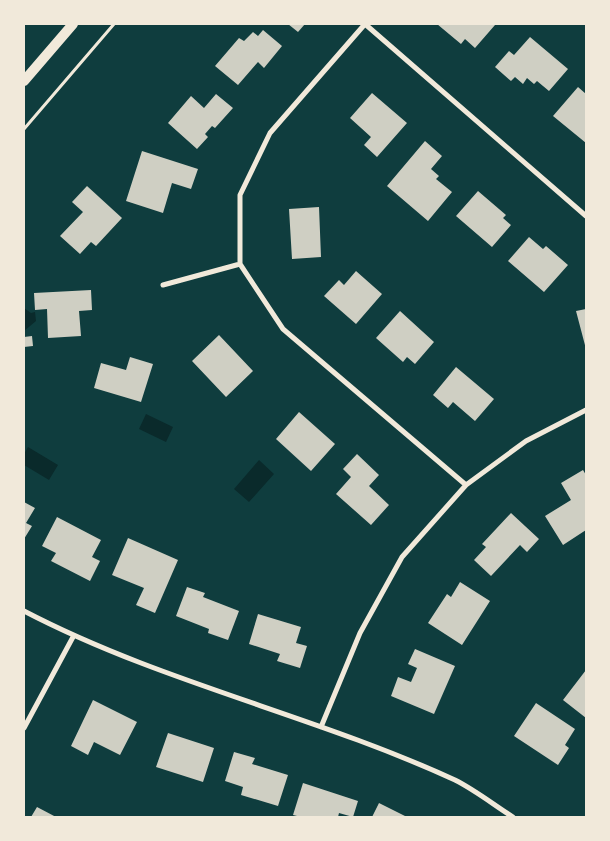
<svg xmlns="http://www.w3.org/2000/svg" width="610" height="841" font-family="Karla,sans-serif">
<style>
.water{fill:#0a2a2b}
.building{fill:#cfcfc3}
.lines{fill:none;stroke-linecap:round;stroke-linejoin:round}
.path{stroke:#f1e9da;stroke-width:3}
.minor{stroke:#f1e9da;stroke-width:5}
.secondary{stroke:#f1e9da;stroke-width:10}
</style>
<rect width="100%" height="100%" fill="#0f3d3e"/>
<path class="water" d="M24,308L31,313L35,312L36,321L24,331Z
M146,414L173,427L166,442L139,429Z
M28,447L58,465L49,480L24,465V454Z
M259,460L274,474L249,502L234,489Z"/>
<path class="building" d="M288,24H305L298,32Z
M437,24H493L495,25L475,48L465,39L461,44Z
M263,30L282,46L264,68L258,62L238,85L215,66L239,38L244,41L253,32L258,36Z
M530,37L568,69L549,91L537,81L534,84L527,78L523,84L515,77L511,81L495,67L509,51L514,55Z
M578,87L586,94V143L553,116Z
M372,93L407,123L377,157L364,145L371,137L350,118Z
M216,94L233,108L215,128L212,126L205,134L208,137L197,149L168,123L191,96L204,108Z
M425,141L442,156L431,169L439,176L436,179L452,192L428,221L387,186Z
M142,151L198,169L191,189L172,183L163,213L126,201Z
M87,186L122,218L96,246L91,242L80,254L60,236L83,212L72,202Z
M478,191L506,215L503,218L511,225L492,247L456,216Z
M319,207L321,257L292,259L289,209Z
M529,237L543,249L546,246L568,265L544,292L508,261Z
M356,271L382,294L356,324L324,296L339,280L344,285Z
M91,290L92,310L79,311L81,336L48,338L47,309L35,310L34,293Z
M586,309V349L576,311Z
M400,311L434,342L415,364L407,357L403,362L376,338Z
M219,335L253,371L226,397L192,361Z
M32,336L33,346L24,347V337Z
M130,357L153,364L141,402L94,388L101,363L126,370Z
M456,367L494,399L475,421L453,402L448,408L433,395Z
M299,412L335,444L311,471L276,439Z
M357,454L379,475L369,486L389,505L371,525L336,494L351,477L343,469Z
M583,470L586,475V530L563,545L545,516L571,500L561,483Z
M24,502L35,508L26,523L32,526L24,539Z
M511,513L539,539L527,552L520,545L491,576L474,560L486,547L482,544Z
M57,517L101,540L92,557L100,561L90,581L51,561L56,553L42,546Z
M128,538L178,560L155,613L136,605L144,588L112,575Z
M460,582L490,601L462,645L428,623L447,594L451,597Z
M187,587L205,593L203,597L239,611L228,640L208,633L209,629L176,616Z
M258,614L301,627L296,643L307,646L300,668L277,661L280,654L249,644Z
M415,649L455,666L434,714L391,696L398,677L411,682L417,668L408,664Z
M586,670V718L563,700Z
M93,700L137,722L120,755L94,742L88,755L71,746Z
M536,703L575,729L565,745L569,748L558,765L514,736Z
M168,733L214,748L203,782L156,767Z
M234,752L255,758L252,764L288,775L278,806L241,795L243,787L225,781Z
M303,783L358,801L353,817L339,813L338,817H301L293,815Z
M379,803L407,817H372Z
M37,807L56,817H31Z"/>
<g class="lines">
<path class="path" d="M24,129L114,24"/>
<path class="minor" d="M365,24L270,133L240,195V264L283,329L466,485
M365,24L586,216
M163,285L240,264
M24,611C162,683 314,715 455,780C475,790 494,805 513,817
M321,727L360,633L402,557L466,485L526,441L586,410
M24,728L73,637"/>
<path class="secondary" d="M24,81L73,24"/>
</g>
<rect width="610" height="841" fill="none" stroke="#f1e9da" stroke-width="50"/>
</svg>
